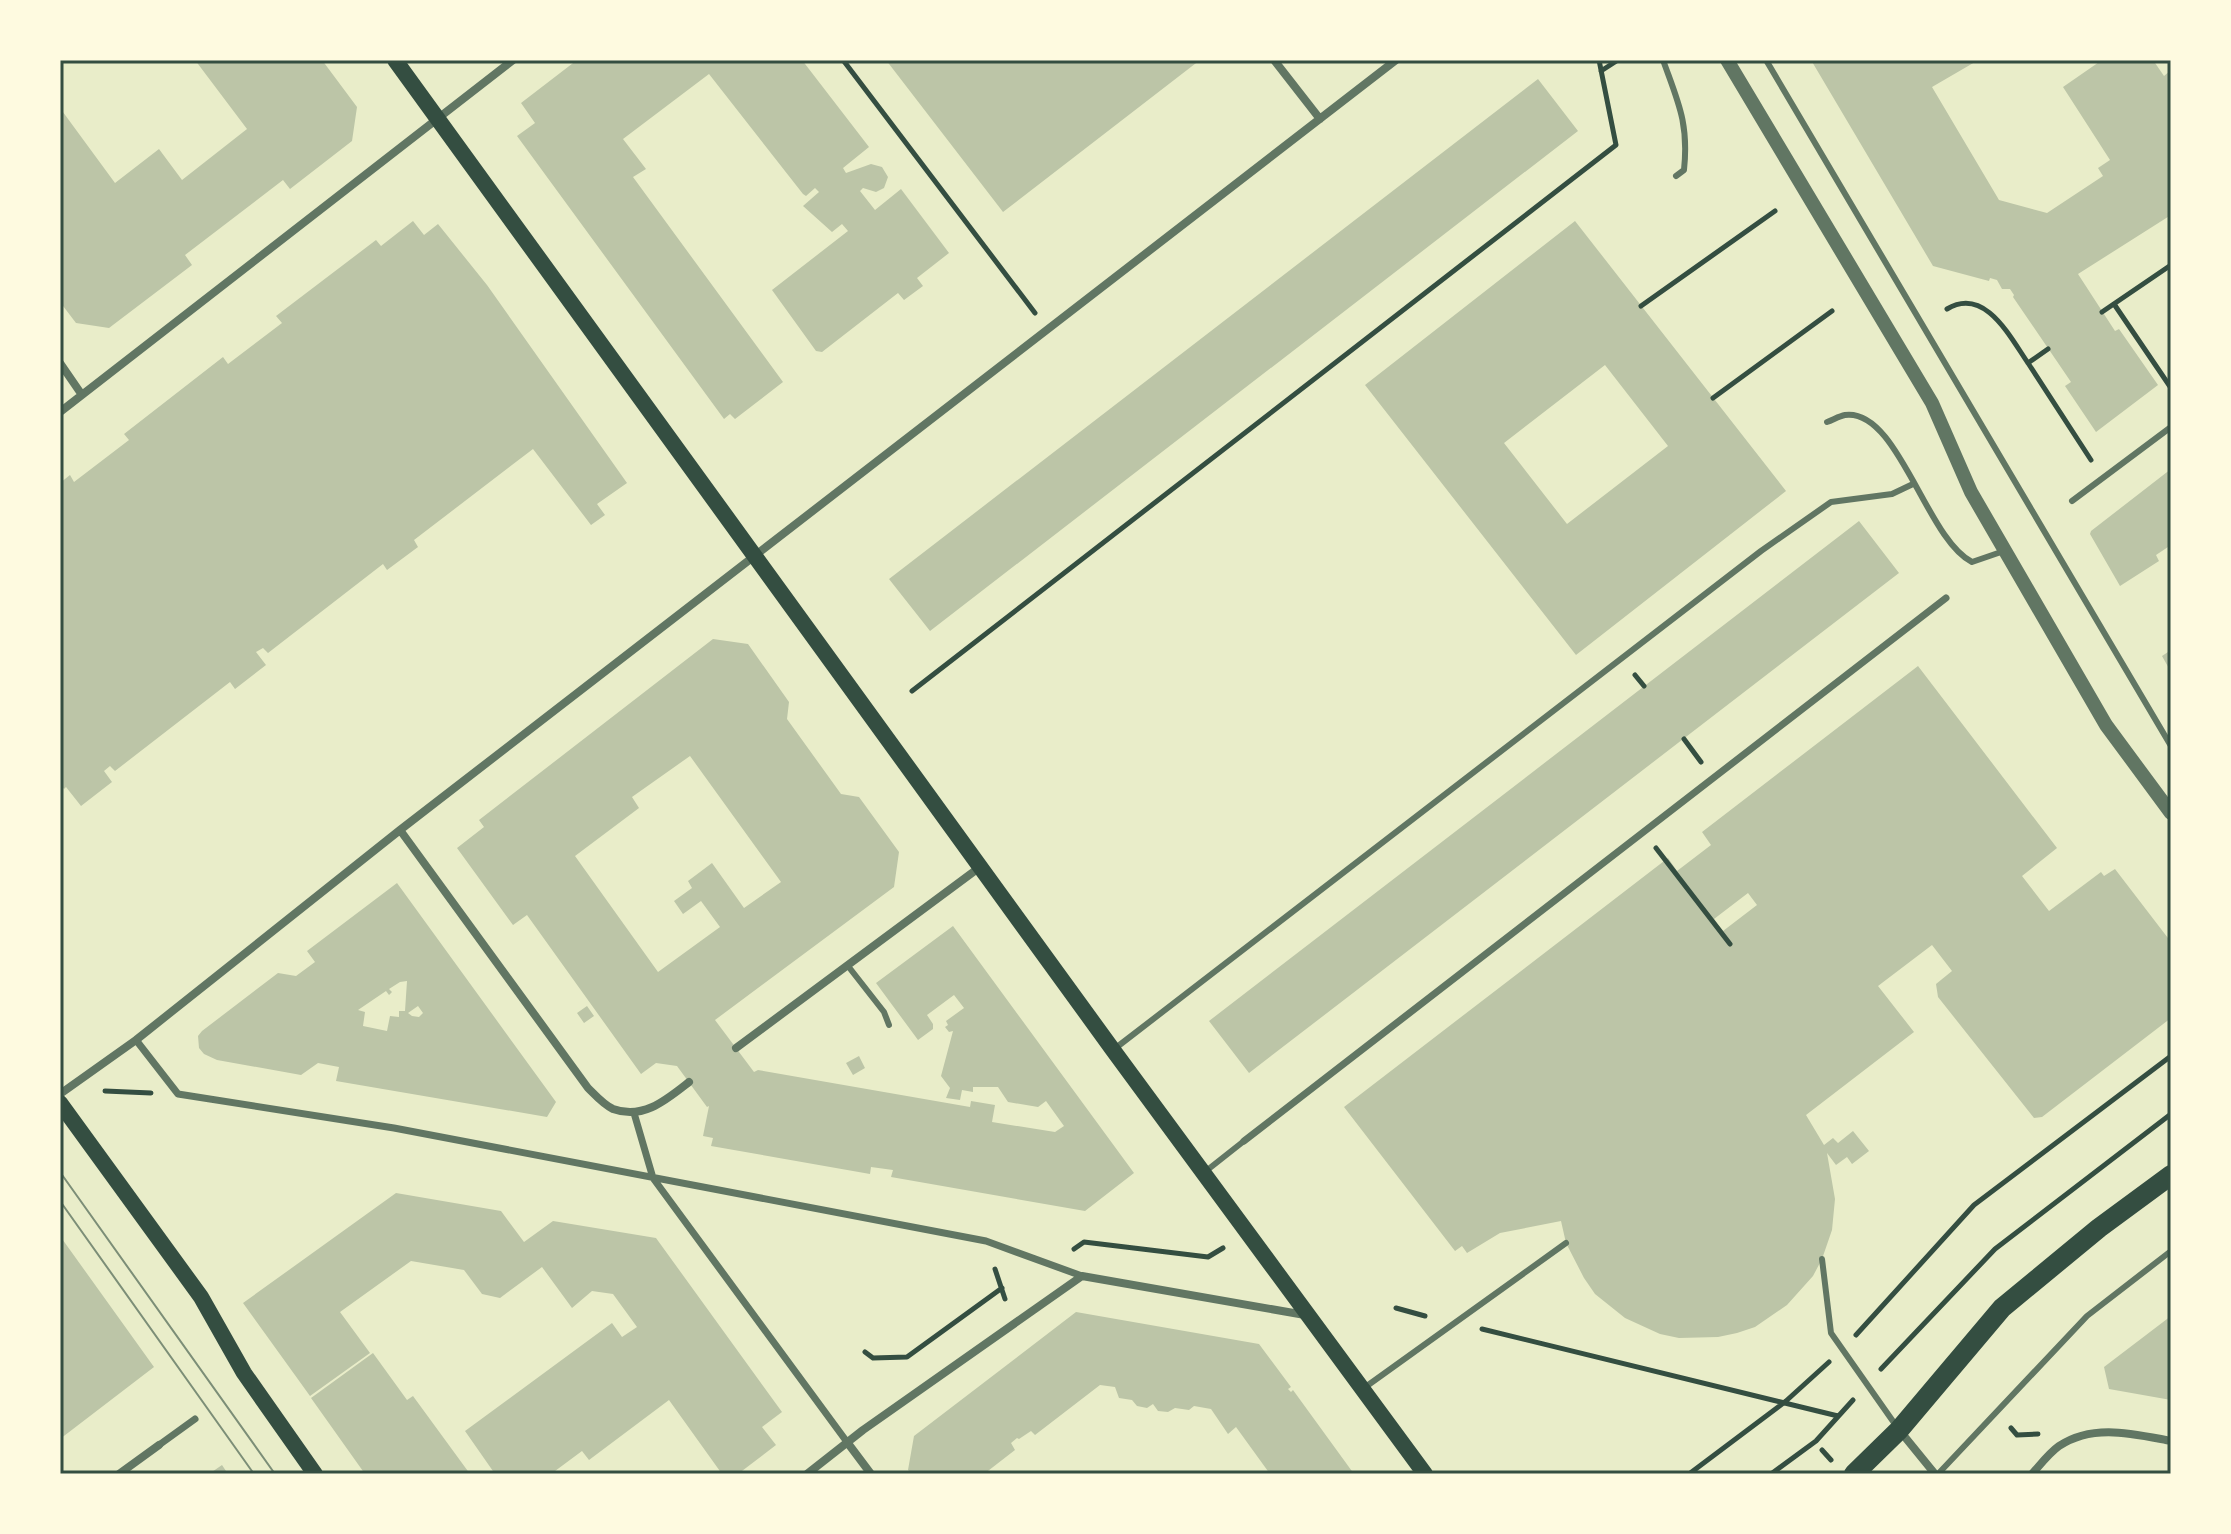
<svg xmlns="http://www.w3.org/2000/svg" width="2231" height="1534" font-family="Roboto,sans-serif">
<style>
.building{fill:#bcc5a7;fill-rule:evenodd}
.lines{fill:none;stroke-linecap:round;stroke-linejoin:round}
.path{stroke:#344e41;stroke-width:5}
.service{stroke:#617663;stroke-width:6}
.pedestrian{stroke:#617663;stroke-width:7}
.minor{stroke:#617663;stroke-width:8}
.tertiary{stroke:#617663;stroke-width:14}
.secondary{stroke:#344e41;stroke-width:16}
.primary{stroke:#344e41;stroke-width:20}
.tram{stroke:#7c8e77;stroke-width:2}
.neatline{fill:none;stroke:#344e41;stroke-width:3}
</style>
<rect width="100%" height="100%" fill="#e9edc9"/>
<path class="building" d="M195,60H322L357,107L352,141L290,189L283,180L185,255L192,265L109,328L76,323L60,302V108L115,183L159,149L182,180L247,129Z
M577,60H802L869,147L843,168L846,173L871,164L882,167L888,177L884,188L876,192L863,188L860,191L875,210L901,189L949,253L917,278L923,286L904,300L898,293L822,352L816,351L772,290L848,231L842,224L832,232L803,206L819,192L815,188L806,196L803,194L709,74L623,139L646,169L633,177L783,382L735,419L730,414L724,419L517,136L535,123L521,103Z
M886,60H1200L1003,212Z
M1811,60H1974L1975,62L1932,87L1999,200L2047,213L2103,176L2098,168L2110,160L2063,87L2102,60H2153L2164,76L2171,70V215L2078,274L2115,331L2119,329L2158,385L2096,432L2065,386L2071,382L2013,297L2014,295L2010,289H2002L1997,280L1990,278L1989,281L1933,266Z
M1538,79L1578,131L930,631L889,579Z
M413,221L424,235L438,224L487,285L627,483L597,504L605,515L591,525L533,449L414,540L418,547L387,570L383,564L268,653L263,648L256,652L266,665L235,689L230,682L115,771L110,766L104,771L112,782L81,806L66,787L64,789L60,784V483L70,475L74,482L129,440L124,434L223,357L228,364L282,323L276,316L376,240L381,246Z
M1575,221L1786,491L1576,655L1365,385ZM1605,365L1668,446L1567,524L1504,443Z
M2171,469V545L2156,555L2159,561L2120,586L2090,534L2091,531Z
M1859,521L1899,573L1249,1073L1209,1021Z
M713,639L748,644L789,702L787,719L841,794L859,797L899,852L894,887L715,1020L754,1072L758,1070L970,1107L971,1101L995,1105L992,1122L1055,1132L1064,1126L1046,1101L1038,1107L1008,1102L998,1087H973V1092L962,1090L960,1100L946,1098L950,1088L941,1076L953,1031L949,1032L945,1027L948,1025L946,1021L964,1008L954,995L927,1015L933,1024V1029L918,1040L876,983L953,926L1134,1173L1085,1211L891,1177L893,1170L871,1167L870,1174L711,1146L713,1138L703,1136L709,1106L707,1107L677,1066L656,1063L641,1074L527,915L513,925L457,848L484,827L479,820ZM690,756L781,882L744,908L712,863L688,881L692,888L674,901L683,914L701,901L720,927L658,972L575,856L639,808L632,797Z
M2171,650V672L2162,656Z
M1918,666L2057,848L2022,876L2049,911L2101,872L2104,876L2115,869L2171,942V1018L2042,1117L2034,1118L1938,997L1936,984L1952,971L1932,945L1878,986L1914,1032L1806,1115L1824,1145L1833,1138L1838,1143L1853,1131L1869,1151L1852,1164L1847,1157L1836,1165L1827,1153L1835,1199L1832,1230L1822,1259L1813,1276L1787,1305L1755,1327L1737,1333L1718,1337L1679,1338L1660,1334L1625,1318L1595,1294L1584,1278L1566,1243L1561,1221L1500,1233L1467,1253L1462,1246L1455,1251L1344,1107L1668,858L1677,871L1711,845L1702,832ZM1748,893L1757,905L1723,931L1714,919Z
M397,883L556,1102L547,1117L336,1081L339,1067L318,1063L301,1075L217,1060L204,1054L199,1048L198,1036L202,1031L278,973L296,976L315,962L307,951ZM407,981L405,1011H399V1017L390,1016L387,1031L363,1026L365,1012L358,1010L386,991L389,995L392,992L389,989L400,982ZM418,1006L423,1013L419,1017L412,1016L408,1013Z
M587,1006L594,1016L584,1023L577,1013Z
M859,1056L865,1068L853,1075L846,1063Z
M396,1193L501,1211L524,1242L553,1221L656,1238L782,1412L762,1427L776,1445L738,1474H722L669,1400L589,1460L582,1451L551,1474H495L465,1431L612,1323L622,1337L637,1327L613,1294L592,1291L572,1308L542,1267L500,1298L482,1294L464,1270L411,1261L340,1312L370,1353L310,1396L243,1303Z
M60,1236L154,1367L60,1439Z
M1076,1312L1259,1344L1291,1387L1288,1389L1291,1392L1293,1390L1354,1474H1270L1236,1427L1228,1434L1211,1409L1194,1406L1189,1410L1175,1408L1168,1412L1158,1411L1153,1404L1147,1408L1137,1406L1132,1400L1119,1398L1115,1387L1100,1385L1035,1435L1031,1431L1019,1439L1017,1438L1011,1443L1015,1450L984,1474H912L908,1470L914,1436Z
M2171,1316V1400L2109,1389L2104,1367Z
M373,1353L407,1400L413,1396L470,1474H365L311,1398Z
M222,1465L228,1474H209Z"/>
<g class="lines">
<path class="path" d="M843,60L1035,313
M1601,71L1618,60
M2114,304L2171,388
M1641,306L1775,211
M1947,309C1985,286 2010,337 2028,363
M2102,312L2171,265
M2048,349L2028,363L2091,460
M1713,398L1832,311
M1635,675L1644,686
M912,691L1616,145L1599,60
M1684,739L1701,762
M1656,848L1730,944
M105,1091L151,1093
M1074,1249L1084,1242L1208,1257L1223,1248
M995,1269L1005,1299
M1396,1308L1425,1316
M1482,1329L1838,1416
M1856,1335L1974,1205L2171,1056
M865,1352L873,1358L907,1357L1002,1288
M1881,1369L1995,1249L2171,1114
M2011,1428L2017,1435L2038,1434
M1822,1450L1831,1460
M1689,1474L1786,1401L1829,1362
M1771,1474L1816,1441L1853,1400"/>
<path class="service" d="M1663,60C1678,102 1689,123 1684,170L1676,176
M1766,60L2171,746
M1827,422C1833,420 1839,416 1845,415C1898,408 1926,539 1972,562L2004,551
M2072,501L2171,427
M848,966L884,1012L889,1025
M1113,1050L1761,551L1831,502L1892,494L1913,484
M1206,1171L1244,1141
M1822,1259L1831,1333L1897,1427
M1364,1388L1566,1243
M1938,1474L2087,1316L2171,1251"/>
<path class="pedestrian" d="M136,1040L178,1094L394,1128L986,1241L1082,1276
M634,1113L653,1178L847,1442
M1244,1141L1946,598
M159,1445L195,1419"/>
<path class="minor" d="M1274,60L1320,119
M60,363L82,395
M60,412L513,60
M400,830L588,1088C595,1095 604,1105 613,1109C643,1120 666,1100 689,1082
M736,1048L980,867
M60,1094L136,1040L400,830L1396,60
M1900,1431L1935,1474
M847,1442L871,1474
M119,1474L159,1445
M807,1474L863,1430L1082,1276L1305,1315
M2032,1474C2040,1465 2049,1453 2059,1446C2093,1423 2134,1434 2171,1441"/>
<path class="tertiary" d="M1727,60L1932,403L1971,492L2106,725L2171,813"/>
<path class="secondary" d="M395,60L1113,1050L1425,1474
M60,1103L201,1297L244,1373L315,1474"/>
<path class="primary" d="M1854,1474L1899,1430L2002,1308L2099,1228L2171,1175"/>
<path class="tram" d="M60,1172L275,1474
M60,1201L254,1474"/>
</g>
<rect width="2231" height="1534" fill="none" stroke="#fefae0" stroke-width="124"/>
<rect x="62" y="62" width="2107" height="1410" class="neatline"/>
</svg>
